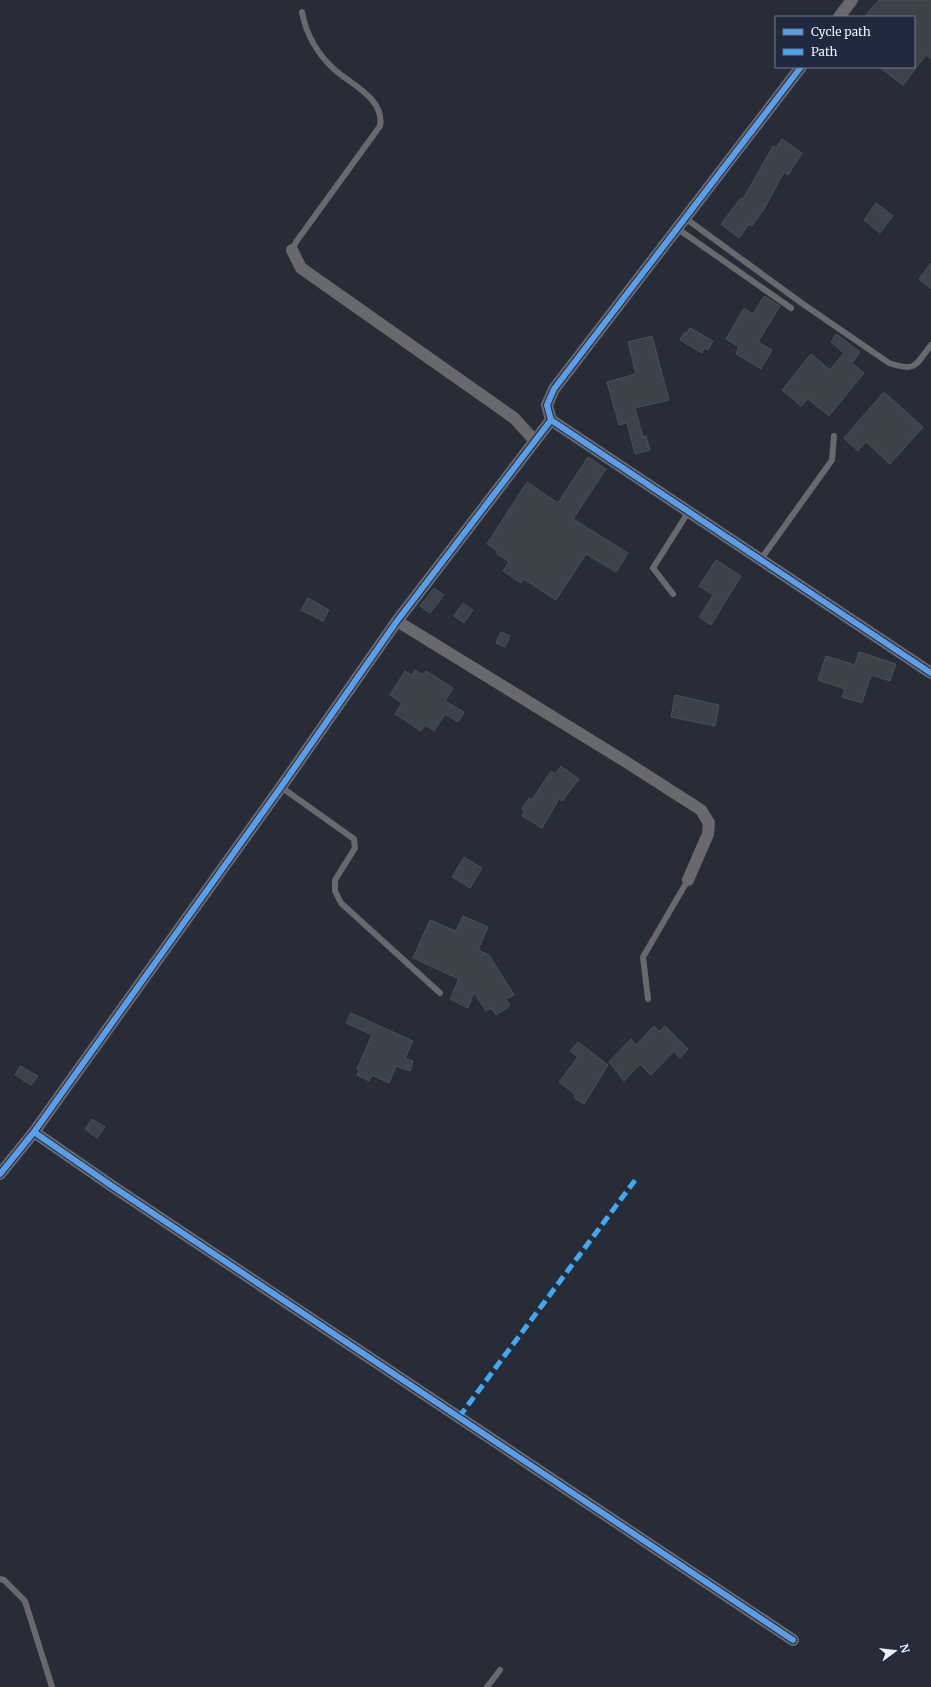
<svg xmlns="http://www.w3.org/2000/svg" width="931" height="1687" font-family="Merriweather,serif">
<style>
.building{fill:#3b424a;stroke:#495059}
.lines{fill:none;stroke-linecap:round;stroke-linejoin:round}
.lane{stroke:#68686d;stroke-width:6}
.street{stroke:#68686d;stroke-width:12}
.quiet{stroke:#3fa9f5;stroke-width:5;stroke-dasharray:10 5;stroke-linecap:butt}
.cycleway-casing{stroke:#20293e;stroke-width:8}
.cycleway{stroke:#5a9eea;stroke-width:6}
</style>
<rect width="100%" height="100%" fill="#272c37"/>
<path class="building" d="M879,0H931V59L926,55L903,85L879,67H914V17H864Z
M782,139L802,153L788,175L784,172L764,209L752,226L749,224L739,238L721,224L741,198L743,199L773,146L776,148Z
M876,203L893,216L880,233L864,220Z
M931,263V289L919,279Z
M764,296L780,306L758,342L772,350L761,369L736,354L739,347L726,339L744,308L753,314Z
M690,328L713,341L708,350L704,348L702,353L680,340L685,332L687,333Z
M836,334L860,352L852,363L864,373L829,416L808,399L801,406L782,390L811,354L830,370L844,353L831,342Z
M652,336L669,400L635,408L643,437L646,436L650,450L635,454L627,423L619,425L607,382L636,374L628,342Z
M884,392L923,427L890,464L866,442L858,451L844,438Z
M588,457L606,469L573,519L628,553L616,572L586,554L556,600L524,579L521,583L503,571L509,562L496,553L497,551L487,544L527,482L558,503Z
M716,560L741,576L711,625L699,617L713,595L699,586Z
M434,588L444,595L430,613L420,606Z
M308,598L329,610L323,621L301,610Z
M463,603L473,610L464,623L454,616Z
M501,632L510,636L505,647L496,643Z
M859,652L896,664L890,681L871,675L862,703L842,697L845,689L818,680L826,656L855,665Z
M415,670L423,675L426,671L453,688L445,701L464,712L458,722L445,714L434,731L425,725L421,731L395,714L402,703L390,695L405,671L412,675Z
M675,695L719,705L715,726L671,717Z
M561,766L579,779L562,801L559,799L542,828L522,816L524,812L522,809L529,798L532,800L551,771L555,774Z
M464,857L482,868L470,888L452,877Z
M463,916L488,927L478,950L489,955L514,995L506,999L510,1006L496,1015L491,1008L486,1011L474,992L468,1008L450,999L459,979L413,958L430,920L456,931Z
M351,1013L413,1041L405,1058L413,1061L410,1071L396,1066L389,1083L372,1075L369,1081L357,1075L359,1070L357,1069L372,1035L346,1023Z
M654,1026L659,1032L665,1026L688,1049L680,1058L674,1051L651,1075L640,1064L624,1081L609,1062L631,1039L636,1045Z
M578,1042L608,1065L584,1104L574,1098L576,1095L559,1082L578,1057L570,1051Z
M20,1066L38,1076L31,1085L15,1075Z
M92,1119L105,1127L97,1138L85,1129Z"/>
<g class="lines">
<path class="lane" d="M685,218L803,304L889,363C916,372 915,366 931,345
M678,229L791,308
M292,250L296,242L380,126C385,99 352,85 335,70C318,55 306,34 302,12
M761,559L832,460L834,436
M673,594L653,568L689,511
M281,787L354,839L355,848L335,880V891L341,903L440,993
M648,999L643,957L688,880
M0,1579L4,1580L25,1601L52,1687
M487,1687L500,1670"/>
<path class="street" d="M839,17L852,0
M801,67L554,389L547,405L551,420L931,673
M292,250L301,268L514,418L535,441
M397,621L623,760L701,810L709,823L708,834L688,880
M34,1132L112,1186L793,1640
M0,1174L34,1132L281,787L397,621L551,420"/>
<path class="quiet" d="M459,1417L636,1179"/>
<g class="cycleway-casing">
<path id="cycleway" d="M801,67L554,389L547,405L551,420L931,673
M34,1132L112,1186L793,1640
M0,1174L34,1132L281,787L397,621L551,420"/>
</g>
<use href="#cycleway" class="cycleway"/>
</g>
<rect x="775" y="16" width="140" height="52" fill="#20293e" stroke="#70798b"/>
<rect x="783" y="29" width="20" height="6" fill="#5a9eea" stroke="#70798b"/>
<text x="811" y="36" font-size="12" fill="#e9f0fe">Cycle path</text>
<rect x="783" y="49" width="20" height="6" fill="#3fa9f5" stroke="#70798b"/>
<text x="811" y="56" font-size="12" fill="#e9f0fe">Path</text>
<g transform="translate(895 1651) rotate(75)" stroke="#20293e" stroke-width="3" paint-order="stroke">
<path d="M0-3L7 15L0 10L-7 15Z" fill="#e9f0fe"/>
<text y="-6" font-size="11" font-weight="bold" text-anchor="middle" fill="#e9f0fe">N</text>
</g>
</svg>
